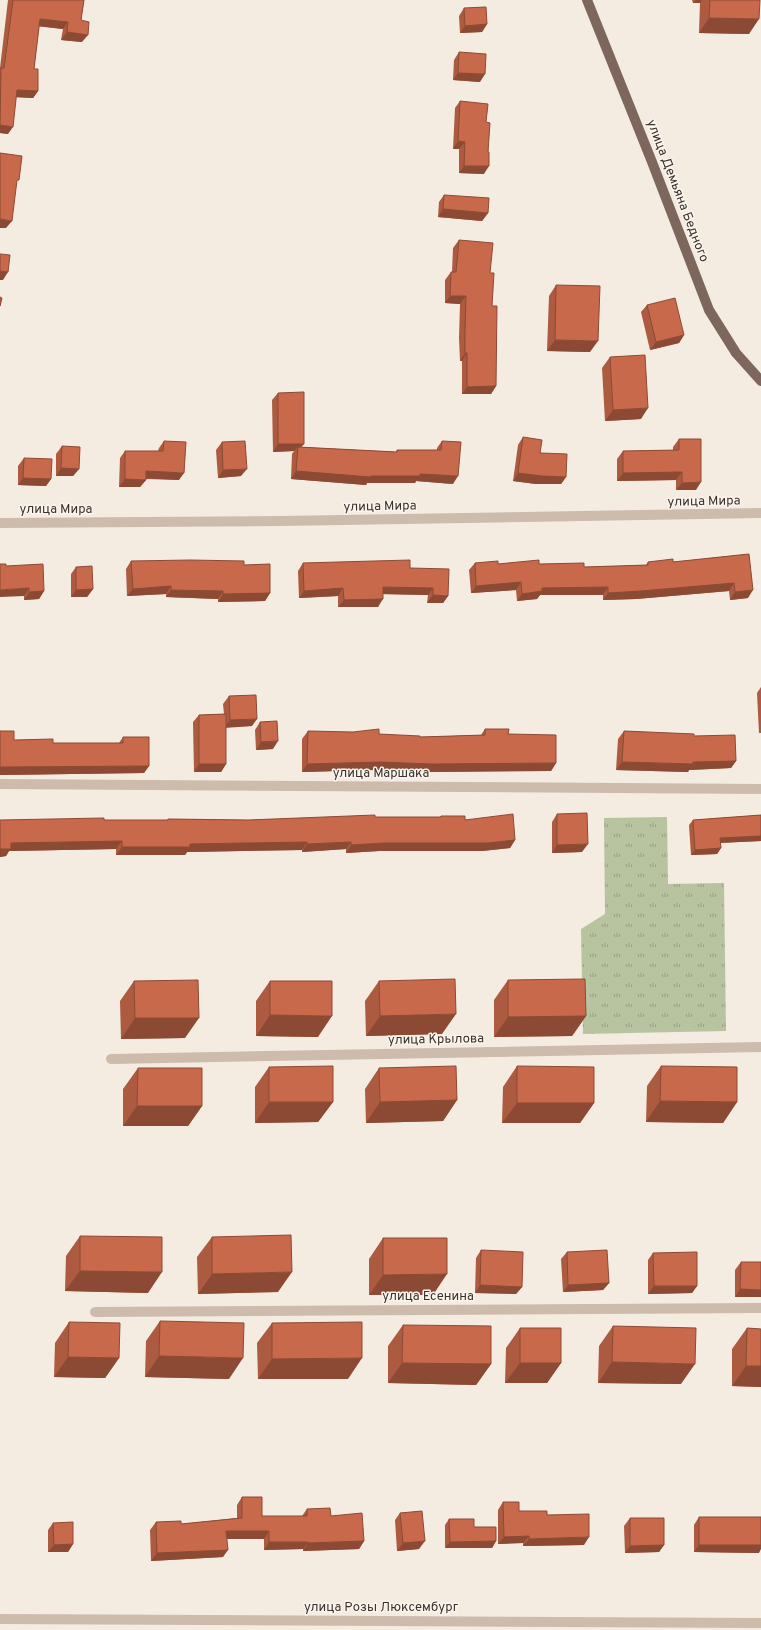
<svg xmlns="http://www.w3.org/2000/svg" width="761" height="1630" font-family="Overpass,sans-serif">
<style>
.grass{fill:url(#grass-tufts)}
.lines{fill:none;stroke-linecap:round;stroke-linejoin:round}
.minor{stroke:#cdbbac;stroke-width:10}
.major{stroke:#7d675c;stroke-width:10}
.wall{fill:#ac5a40}
.shaded-wall{fill:#8c4a34}
.building{fill:#c8694b;stroke:#8c4a34}
.labels{text-anchor:middle;dominant-baseline:central;stroke-width:3;stroke-linejoin:round;paint-order:stroke}
.street-label{font-size:13px;fill:#3b302b;stroke:#fbf5ee}
</style>
<defs>
<pattern id="grass-tufts" width="24" height="20" patternUnits="userSpaceOnUse"><rect width="24" height="20" fill="#b8c4a0"/><path d="M3 7l-1-3M5 7V3M7 7l1-3M15 17l-1-3M17 17v-4M19 17l1-3" fill="none" stroke="#97a083"/></pattern>
</defs>
<rect width="100%" height="100%" fill="#f4ebe1"/>
<path class="grass" d="M667,817L668,884L724,883L726,1031L583,1034L581,929L605,914L604,818Z"/>
<g class="lines">
<path class="minor" d="M0,523L280,521L761,513
M0,784L761,789
M111,1059L761,1047
M95,1312L761,1308
M0,1619L761,1623"/>
<path class="major" d="M587,0L652,162L709,310L736,353L761,381"/>
</g>
<path class="wall" d="M8,0H84L81,20L82,42L61,40L63,29L39,26L34,69L38,91L33,98L16,97L8,134L0,133V68Z
M692,0H760L749,34L699,33L700,3H693Z
M464,8L487,24L482,32L460,33L459,16Z
M459,52L480,82L453,80L454,60Z
M460,101L486,122L484,174L459,173V149H453L455,108Z
M444,195L488,213L482,221L438,217L439,202Z
M459,240L490,273L496,386L491,394H462V361H460L459,338L460,304L445,303V280L451,272H452L453,248Z
M556,285L590,352L547,351L549,296Z
M647,305L684,335L679,343L650,350L641,312Z
M610,357L641,419L605,421L602,368Z
M278,393L301,447L396,452L397,450H437V448L442,441L453,484L416,481L415,483H367L366,485L291,479L292,454L294,451L273,452L272,400Z
M523,437L566,477L561,484H536L513,481L518,445Z
M679,439L696,490H676V480L617,481V459L623,451L673,450V447Z
M164,441L179,480L146,479V480L140,487H119L120,458L125,451H158L159,448Z
M222,442L241,476L218,478L216,450Z
M62,446L79,469L73,476H56V454Z
M24,458L51,479L46,486L18,485V466Z
M749,554L748,598L730,600L729,591L636,599L603,600V595H540L537,599L517,601L516,590L471,593L469,570L475,563L498,564H539L584,567L646,565L648,562H673Z
M131,561L244,565L270,593L265,601L218,602V599L166,597V594L127,596L126,569Z
M303,563L410,568L448,596L443,603H427L428,595L383,594L378,607H338V596L299,598L298,571Z
M6,566L44,591L39,599L24,600V596Z
M76,567L93,589L87,597H71V574Z
M761,687V733H759L757,693Z
M229,696L252,726L226,727V764L221,772H194L193,722L199,715L224,714L223,704Z
M260,722L273,749L256,750L255,730Z
M485,729L508,734L556,763L551,771L427,772L374,770L302,772V739L308,731L420,737L481,735Z
M0,731L14,740L53,743H119L123,737L149,766L144,773L0,775Z
M624,731L694,736L736,761L731,768L689,770L688,772L616,770L618,739Z
M557,814L582,852L552,853V822Z
M761,815V841L720,843L721,848L717,854L691,855L689,825L693,820Z
M441,816L465,820L515,840L510,848L482,851H379L346,853V849L302,852V850L187,852L185,855H116V849L9,851L6,856L0,857V820H167L168,819L248,820L375,817H440Z
M508,980L586,1016L572,1036L494,1037V1000Z
M134,981L185,1038L121,1039L120,1001Z
M270,981L318,1037L256,1036V1001Z
M379,981L442,1034L366,1036L365,1001Z
M517,1066L594,1103L580,1123H502L503,1087Z
M661,1066L737,1102L723,1123L646,1122L647,1086Z
M269,1067L333,1102L318,1122L255,1123V1087Z
M138,1068L202,1106L188,1126H123V1089Z
M379,1068L457,1100L443,1121L366,1123L365,1089Z
M80,1236L148,1293L65,1291L66,1256Z
M212,1237L278,1292L198,1294L197,1257Z
M383,1238L433,1295H369V1259Z
M481,1250L522,1287L516,1294L475,1293L476,1258Z
M567,1252L609,1283L603,1290L563,1292L561,1259Z
M653,1253L697,1286L692,1293L648,1294V1260Z
M741,1262H761V1297H735V1270Z
M160,1321L229,1379L145,1377L146,1341Z
M69,1322L119,1358L105,1378L54,1377L55,1343Z
M272,1323L348,1379H258L257,1343Z
M403,1325L491,1364L476,1385L388,1383V1346Z
M613,1326L681,1384L598,1383L599,1346Z
M520,1328L561,1363L547,1383H505L506,1348Z
M747,1328L761,1329V1387L732,1386V1349Z
M242,1497L262,1516H302L307,1509L331,1516L364,1541L359,1549L303,1551V1549L264,1550V1539H227L223,1557L151,1561L150,1530L156,1522L181,1524L237,1518V1505Z
M503,1502L519,1511L547,1515L584,1545L523,1546V1543L498,1544V1510Z
M400,1513L419,1549L397,1551L395,1520Z
M699,1517L759,1553L694,1552V1525Z
M630,1518L664,1545L659,1552L625,1553L624,1526Z
M449,1519L474,1527L496,1541L492,1548H445V1525Z
M53,1523L73,1544L68,1552H48V1530Z"/>
<path class="shaded-wall" d="M696,0H702L700,3H693Z
M709,18L759,19L749,34L699,33Z
M40,19L68,22L63,29L35,26Z
M487,24L482,32L460,33L465,26Z
M67,32L88,35L82,42L61,40Z
M458,73L485,74L480,82L453,80Z
M17,90L38,91L33,98L12,97Z
M0,125L13,127L8,134L0,133Z
M458,141L465,142L459,149H453Z
M464,166H489L484,174L459,173Z
M443,209L488,213L482,221L438,217Z
M0,219L12,221L6,228H0Z
M0,271L8,272L3,280H0Z
M450,296H466L460,304L445,303Z
M684,335L679,343L650,350L656,342Z
M555,340L598,341L590,352L547,351Z
M465,353H467L462,361H460Z
M496,386L491,394H462L467,387Z
M648,408L641,419L605,421L613,410Z
M278,444H304L298,451V447L294,451L273,452Z
M61,468L79,469L73,476H56Z
M247,469L241,476L218,478L223,470Z
M146,471L184,473L179,480L141,478Z
M296,471L371,476L420,474L458,476L453,484L416,481L415,483H367L366,485L291,479Z
M682,472L676,480L617,481L623,473Z
M518,473L566,477L561,484H536L513,481Z
M23,478L51,479L46,486L18,485Z
M125,479L146,480L140,487H119Z
M701,482L696,490H676L682,483Z
M521,582L516,590L471,593L476,586Z
M734,583L729,591L636,599L603,600L608,593Z
M171,586L166,594L127,596L133,589Z
M383,587L433,588L428,595L378,594Z
M608,587L603,595H540L537,599L517,601L522,594L542,588Z
M29,588L24,596L0,597V590Z
M343,588L338,596L299,598L304,591Z
M93,589L87,597H71L76,590Z
M171,590L223,591L218,599L166,597Z
M753,590L748,598L730,600L735,592Z
M44,591L39,599L24,600L29,592Z
M270,593L265,601L218,602L223,594Z
M433,595L448,596L443,603H427Z
M383,599L378,607H338L344,600Z
M257,719L252,726L224,728L230,720Z
M278,741L273,749L256,750L261,742Z
M736,761L731,768L689,770L688,772L616,770L622,762H693Z
M380,762L556,763L551,771L427,772L374,770L302,772L307,764Z
M199,764H226L221,772H194Z
M149,766L144,773L0,775V767Z
M761,836V841L716,843L720,838Z
M515,840L510,848L482,851H379L346,853L351,845L384,843Z
M122,841L116,849L9,851L6,856L0,857V849L11,843Z
M307,842L302,850L187,852L185,855H116L122,847L190,844Z
M351,842L346,849L302,852L307,844Z
M588,844L582,852L552,853L557,845Z
M721,848L717,854L691,855L695,850Z
M456,1014L442,1034L366,1036L380,1016Z
M270,1015L332,1016L318,1037L256,1036Z
M586,1016L572,1036L494,1037L508,1017Z
M135,1018H199L185,1038L121,1039Z
M457,1100L443,1121L366,1123L380,1102Z
M660,1101L737,1102L723,1123L646,1122Z
M269,1102H333L318,1122L255,1123Z
M517,1103H594L580,1123H502Z
M137,1106H202L188,1126H123Z
M80,1271L162,1272L148,1293L65,1291Z
M292,1272L278,1292L198,1294L212,1274Z
M447,1274L433,1295H369L383,1275Z
M609,1283L603,1290L563,1292L568,1285Z
M480,1285L522,1287L516,1294L475,1293Z
M654,1286H697L692,1293L648,1294Z
M740,1289L761,1290V1297H735Z
M159,1356L243,1358L229,1379L145,1377Z
M68,1357L119,1358L105,1378L54,1377Z
M362,1358L348,1379H258L272,1359Z
M612,1362L695,1364L681,1384L598,1383Z
M402,1363L491,1364L476,1385L388,1383Z
M520,1363H561L547,1383H505Z
M746,1366H761V1387L732,1386Z
M226,1531H269L264,1539H221Z
M529,1536L523,1543L498,1544L504,1537Z
M589,1537L584,1545L523,1546L529,1539Z
M364,1541L359,1549L303,1551L308,1543Z
M425,1541L419,1549L397,1551L403,1543Z
M496,1541L492,1548H445L450,1542Z
M269,1542H308L303,1549L264,1550Z
M73,1544L68,1552H48L54,1545Z
M664,1545L659,1552L625,1553L630,1546Z
M699,1545H761V1549L759,1553L694,1552Z
M228,1550L223,1557L151,1561L157,1553Z"/>
<path class="building" d="M13,0H84L81,20L89,22L88,35L67,32L68,22L40,19L34,69H38V91L17,90L13,127L0,125L1,68H4Z
M710,0H760L759,19L709,18Z
M486,7L487,24L465,26L464,8Z
M459,52L486,54L485,74L458,73Z
M460,101L488,104L486,122L490,123L488,152H489V166H464L465,142L458,141Z
M0,153L22,156L19,180H17L12,221L0,219Z
M444,195L489,198L488,213L443,209Z
M459,240L493,243L490,273H494L492,306H497L496,386L467,387V353H465V331L466,296H450L451,272H456Z
M0,254L10,255L8,272L0,271Z
M556,285L600,286L598,341L555,340Z
M0,297L2,298L0,306Z
M675,298L684,335L656,342L647,305Z
M645,355L648,408L613,410L610,357Z
M304,392V444H278V393Z
M523,437L542,440L540,453L567,454L566,477L542,476L518,473Z
M679,439H701V482L682,483V472L623,473V451L679,450Z
M164,441L186,442L184,473L146,471V480L125,479V451H163Z
M245,441L247,469L223,470L222,442Z
M442,441L461,442L458,476L420,474V476H371V477L296,471L298,447L397,452V450H441Z
M62,446L80,447L79,469L61,468Z
M24,458L52,459L51,479L23,478Z
M749,554L753,590L735,592L734,583L641,591L608,593V587L542,588V591L522,594L521,582L476,586L475,563L498,561V564L539,560V564L584,563V567L648,565V562L673,559V562Z
M190,560L244,561V565L270,564V593L223,594V591L171,590V586L133,589L131,561Z
M410,560V568L449,569L448,596L433,595V588L383,587V599L344,600L343,588L304,591L303,563Z
M0,564H6V566L43,564L44,591L29,592V588L0,590Z
M92,566L93,589L76,590V567Z
M256,695L257,719L230,720L229,696Z
M226,714V764H199V715Z
M277,721L278,741L261,742L260,722Z
M379,729V734L420,736V737L485,735V729H509L508,734L556,735V763L432,764L380,762L307,764L308,731L353,732Z
M0,731H14V740L53,739V743H123V737H149V766L0,767Z
M624,731L694,734V736L735,735L736,761L693,762V764L622,762Z
M587,813L588,844L557,845V814Z
M513,814L515,840L488,843H384L351,845V842L307,844V842L190,844V847H122V841L11,843V849H0V820L104,818V820H168V819L248,820L375,815V817H441V816H465V820Z
M761,815V836L720,838L721,848L695,850L693,820Z
M455,979L456,1014L380,1016L379,981Z
M585,979L586,1016L508,1017V980Z
M198,980L199,1018H135L134,981Z
M270,981H332V1016L270,1015Z
M333,1066V1102H269V1067Z
M456,1066L457,1100L380,1102L379,1068Z
M517,1066L594,1067V1103H517Z
M661,1066L737,1067V1102L660,1101Z
M138,1068H202V1106H137Z
M291,1235L292,1272L212,1274V1237Z
M80,1236L162,1237V1272L80,1271Z
M383,1238H447V1274L383,1275Z
M481,1250L523,1252L522,1287L480,1285Z
M607,1250L609,1283L568,1285L567,1252Z
M697,1252V1286H654L653,1253Z
M741,1262H761V1290L740,1289Z
M160,1321L244,1323L243,1358L159,1356Z
M69,1322L120,1323L119,1358L68,1357Z
M362,1322V1358L272,1359V1323Z
M403,1325L491,1326V1364L402,1363Z
M613,1326L696,1328L695,1364L612,1362Z
M520,1328H561V1363H520Z
M747,1328L761,1329V1366H746Z
M242,1497H262V1516H307V1509L330,1508L331,1516L362,1513L364,1541L308,1543V1542H269V1531H226L228,1550L157,1553L156,1522L181,1521V1524L242,1518Z
M503,1502H519V1511H547V1515L589,1514V1537L529,1539V1536L504,1537Z
M422,1511L425,1541L403,1543L400,1513Z
M699,1517H761V1545H699Z
M630,1518H664V1545L630,1546Z
M449,1519H474V1527H496V1541L450,1542Z
M73,1522V1544L54,1545L53,1523Z"/>
<g class="labels">
<g class="street-label">
<text transform="translate(677 191) rotate(69)">улица Демьяна Бедного</text>
<text transform="translate(704 502) rotate(-1)">улица Мира</text>
<text transform="translate(380 507) rotate(-1)">улица Мира</text>
<text x="56" y="510">улица Мира</text>
<text x="381" y="774">улица Маршака</text>
<text transform="translate(436 1040) rotate(-1)">улица Крылова</text>
<text x="428" y="1297">улица Есенина</text>
<text x="381" y="1608">улица Розы Люксембург</text>
</g>
</g>
</svg>
